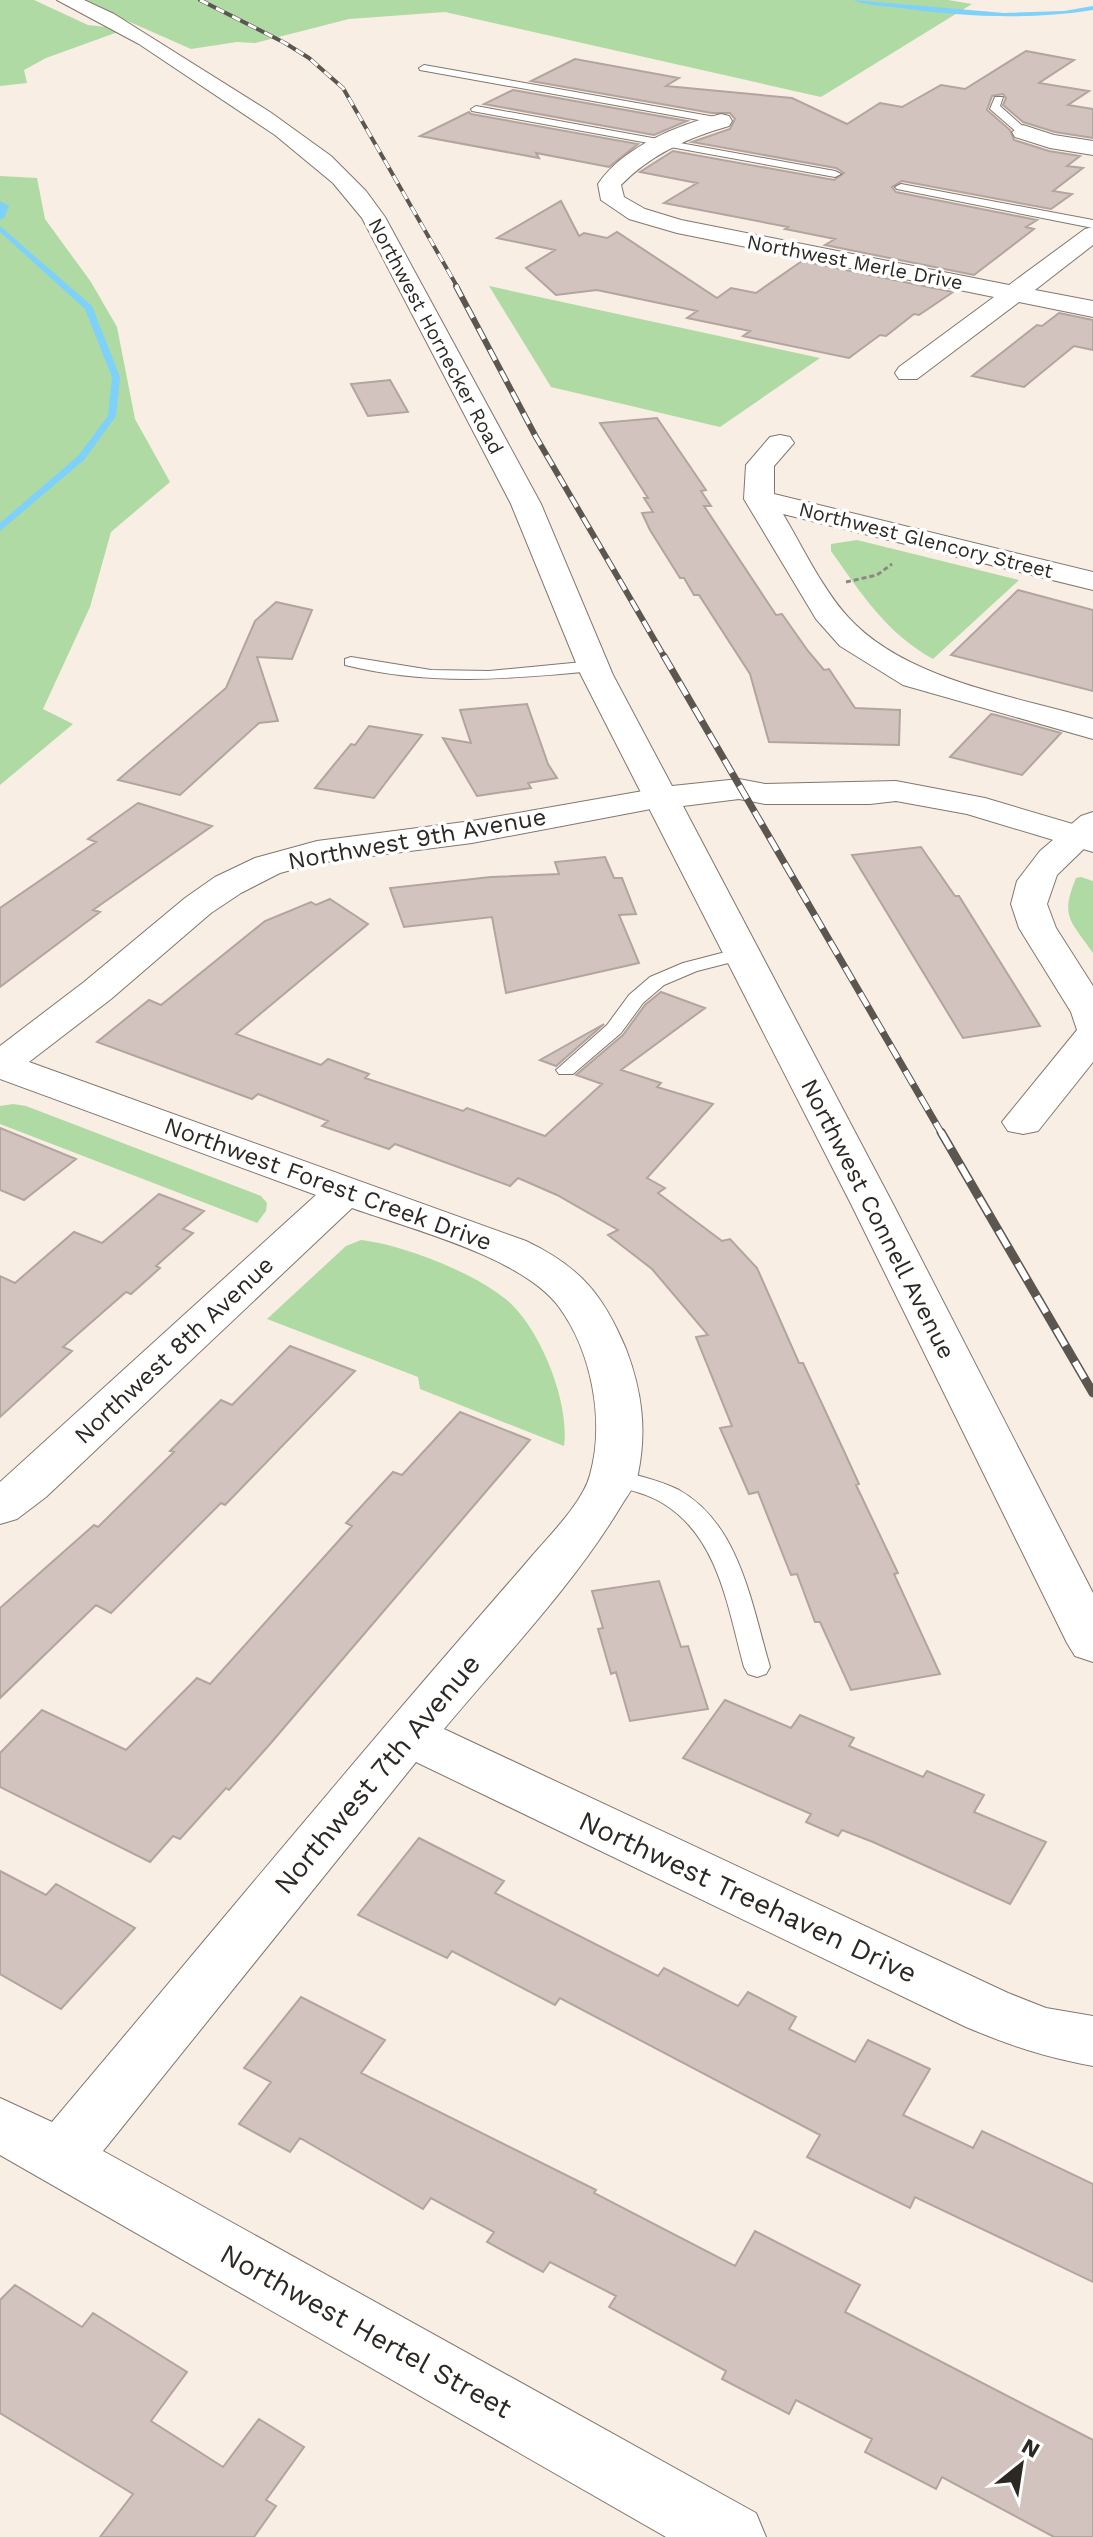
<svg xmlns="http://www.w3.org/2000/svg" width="1093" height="2537" font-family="'Work Sans',sans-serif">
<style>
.green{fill:#afdaa3}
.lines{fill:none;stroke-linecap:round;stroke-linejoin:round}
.stream{fill:#7dd1fa;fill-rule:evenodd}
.building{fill:#d2c3be;stroke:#b2a49e;stroke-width:2}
.service-casing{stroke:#81776e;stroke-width:2}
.minor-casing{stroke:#81776e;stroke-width:2}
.tertiary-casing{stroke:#81776e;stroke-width:2}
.path{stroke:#8e8780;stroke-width:3;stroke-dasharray:5 3;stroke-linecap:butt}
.service{fill:#fff;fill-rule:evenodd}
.minor{fill:#fff;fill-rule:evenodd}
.tertiary{fill:#fff;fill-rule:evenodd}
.rail-far3-casing{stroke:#5c5650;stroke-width:4}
.rail-far2-casing{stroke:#5c5650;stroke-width:6}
.rail-far1-casing{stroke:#5c5650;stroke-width:7}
.rail-casing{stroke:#5c5650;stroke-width:9}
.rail-far3{stroke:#fff;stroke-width:3;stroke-dasharray:9;stroke-linecap:butt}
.rail-far2{stroke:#fff;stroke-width:4;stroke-dasharray:12;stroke-linecap:butt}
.rail-far1{stroke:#fff;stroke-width:5;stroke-dasharray:15;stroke-linecap:butt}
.rail{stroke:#fff;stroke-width:6;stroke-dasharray:19;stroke-linecap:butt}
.labels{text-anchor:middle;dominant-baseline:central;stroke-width:7;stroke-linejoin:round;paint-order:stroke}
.far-street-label{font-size:20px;fill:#2c2824;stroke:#fff}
.street-label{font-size:24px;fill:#2c2824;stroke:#fff}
.near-street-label{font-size:28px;fill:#2c2824;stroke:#fff}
</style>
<rect width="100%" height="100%" fill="#f9eee3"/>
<path class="green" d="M0,0H34L88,25L106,27L118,32L46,58L24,70L27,83L0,86Z
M80,0H948L972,4L821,97L445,12L349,19L255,43L237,42L191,49Z
M0,176L37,178L45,219L91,282L117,327L135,419L170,482L111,532L90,607L43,709L73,724L0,785Z
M489,286L820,358L720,427L551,387Z
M857,540L1019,580L933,659C886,633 861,593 831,551V544Z
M1081,877L1093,881V953C1070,920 1060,917 1076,878Z
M13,1104L26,1106L261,1196L267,1203L266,1211L257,1223L0,1124V1106Z
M361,1240C404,1245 475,1273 508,1301C541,1330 570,1403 564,1446L420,1389L418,1377L267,1319L346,1246Z"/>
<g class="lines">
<path class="stream" d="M853,0L1004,13L1064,11L1093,6V10C1029,20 966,17 901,8C886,6 867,6 853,0Z
M0,201L9,206L4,218L0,220Z
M0,226L92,306L120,377L116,416L84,460L0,531V523L78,456L108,416L112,377L85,309L0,232Z"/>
</g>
<path class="building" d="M1026,51L1074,60L1039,83L1089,91L1068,105L1093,109V138L1055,132L1023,122L1003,105L1006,98L1003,94L992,96L987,110L1010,130L1014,140L1049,151L1080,156L1067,166L1083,168L1053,191L1072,194L1051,209L902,181L892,187L896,192L1037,220L1026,227L1034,229L974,275L825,245L835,239L785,229L788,227L664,203L697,183L640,172L673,151L834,180L844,173L836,168L692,142L730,129L735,119L730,113H712L531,81L575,59L679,78L666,86L792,98L847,124L880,103L902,107L941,85L965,89Z
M513,90L687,121L654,135L484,104Z
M469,112L471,114L638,144L609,167L536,153L539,158L420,136Z
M561,201L579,236L584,233L607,238L617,232L717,298L731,288L756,293L802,261L953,292L919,315L914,314L886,336L880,335L849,358L747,337L743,336L750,331L687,318L697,311L597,290L556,295L526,268L555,250L497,238Z
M1059,313L1093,320V350L1074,346L1024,387L972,376L1037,325L1042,326Z
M390,380L408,412L368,416L351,384Z
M657,418L706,490L701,491L711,506H704L776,615L782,614L808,651L824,670L829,669L855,708L900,710L899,745L769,742L750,674L699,595H694L684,578H680L650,530L642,513L653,512L644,498H648L600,423Z
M1018,590L1093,610V691L951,655Z
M276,602L312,610L292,659L257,657L278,721L259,723L180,795L118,780L226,688L255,621Z
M527,704L548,764L557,778L528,783L531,788L477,796L443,738L471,743L460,710Z
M991,714L996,715L1061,733L1022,775L950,757Z
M369,726L422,735L374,798L315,788L351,744L355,745Z
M138,803L212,826L93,910L100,912L0,987V908L96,842L88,839Z
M921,847L955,896H959L1040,1026L963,1038L852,855Z
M605,857L614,878H622L636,914L619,915L639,963L506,993L492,917L404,927L390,888L491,877L559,874L555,862Z
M330,899L368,924L236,1034L321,1065L328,1059L369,1074L365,1078L463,1111L467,1108L545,1136L602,1084L576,1075L623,1035L645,1005L661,992L705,1008L621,1070L661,1083L657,1087L713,1104L647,1178L665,1188L658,1193L722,1241L730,1239L757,1268L799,1363H803L843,1449L859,1484L856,1485L898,1573L894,1574L940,1674L851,1690L820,1622H815L797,1574L791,1575L758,1492L749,1494L720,1428L732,1426L696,1337L708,1335L652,1269L608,1235L618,1230L557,1195L518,1178L510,1186L395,1144L389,1149L322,1126L328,1121L258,1094L252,1099L97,1042L149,1000L161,1005L265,921L311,902L316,905Z
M604,1024L556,1066L540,1060Z
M0,1128L76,1159L24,1200L0,1190Z
M159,1194L204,1211L183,1229L193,1233L156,1266L160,1268L131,1294L126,1292L63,1347L72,1351L0,1417V1276L15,1283L74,1232L102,1243Z
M290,1346L355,1371L225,1505L221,1503L111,1613L96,1605L0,1698V1608L94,1525L98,1527L174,1452L170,1451L221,1400L232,1405Z
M460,1412L530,1440L270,1744L229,1790L226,1788L180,1839L173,1836L150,1862L0,1787V1753L42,1710L126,1750L197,1678L210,1684L352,1526L346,1523L393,1472L402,1475Z
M659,1581L681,1647L688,1646L708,1709L630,1721L616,1672L611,1674L598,1629L603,1628L592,1591Z
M725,1700L791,1728L800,1715L854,1738L849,1746L923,1777L927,1771L984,1795L974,1812L1046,1842L1010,1904L873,1842L842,1830L838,1836L806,1822L811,1814L683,1758Z
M419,1838L504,1881L495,1893L658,1976L664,1968L738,2006L748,1992L796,2017L789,2029L855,2062L868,2040L930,2069L903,2115L973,2148L982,2131L1093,2184V2282L915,2197L910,2208L807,2157L820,2135L560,1998L555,2005L452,1951L447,1958L358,1915Z
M0,1871L46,1895L56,1884L135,1928L61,2009L0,1974Z
M301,1997L385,2040L361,2073L596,2190L594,2193L735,2266L755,2231L860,2285L845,2312L1093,2440V2537H1054L942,2477L936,2489L865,2452L872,2439L796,2400L789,2414L722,2379L726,2371L609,2307L616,2296L550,2262L543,2272L487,2242L494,2232L431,2198L423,2209L300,2138L290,2152L239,2124L271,2082L244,2068Z
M15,2285L82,2327L93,2313L187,2372L151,2421L223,2467L259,2419L304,2447L266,2500L276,2506L254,2537H100L133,2494L0,2413V2300Z"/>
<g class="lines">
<g class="service-casing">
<path id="service" d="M424,65L721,118L726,121L721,124L420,70L419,68Z
M995,97H1003L1000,106L1027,130V134H1019L990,109Z
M476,106L835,171L841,174L835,177L472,111L471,109Z
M901,184L1093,220V228L897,189L895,187Z
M351,657L431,670L489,671L593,661L601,666L593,671C509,679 429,686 345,665V659Z
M741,948L750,954L748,958L697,971L664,985L643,1003L621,1033L573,1074H559L556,1070L607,1025L629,995L650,977L683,963Z
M614,1469C635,1475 659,1480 679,1490C740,1524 752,1606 770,1667L766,1674L757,1677L748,1674L744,1667C728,1609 719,1538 664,1504C647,1493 625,1489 606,1483L602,1477L606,1471Z"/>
</g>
<g class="minor-casing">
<path id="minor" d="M721,114L729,116L732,121L729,126C689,137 650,155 621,185L624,197L645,209L681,220L1009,285L1085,229L1093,227V245L1035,290L1093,301V317L1019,302L917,379H899L895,373L899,367L994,297L677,233L629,219L601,200L598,184C624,146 678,125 721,114Z
M1023,125L1054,135L1093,141V155L1050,148L1015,137L1012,132Z
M780,435L790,437L794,443L774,466V494L1093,572V590L783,514C802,546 823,590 848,617C905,680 1014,696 1093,719V739L903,685L840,646L816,619L744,499L746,465L770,437Z
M660,788L672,791L677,798L672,805L472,843L317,863L280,873L241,893L211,913L111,999L29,1062L526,1241C580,1267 603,1294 626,1349C642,1391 647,1430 638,1474C636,1485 627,1496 621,1506C573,1586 504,1657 444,1729L1008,1993L1046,2008L1093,2016V2066C1045,2057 1011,2046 966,2027L416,1762L103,2151L756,2513L766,2537H666L0,2155V2098L52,2122C182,1968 310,1813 441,1661C471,1626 502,1591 532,1556C550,1535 583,1502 590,1475C605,1421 592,1352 559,1307C522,1257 411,1229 352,1208L46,1497L17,1519L0,1524V1482L316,1195L0,1079V1046L84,982L185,898L215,877L255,858L317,841L472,821Z
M1093,812V840L1057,875L1047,904L1056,928L1093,986V1062L1038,1131L1023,1134L1008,1131L1002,1122L1077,1030L1071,1012L1019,928L1011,904L1017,881L1040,851L1081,816Z"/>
</g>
<g class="tertiary-casing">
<path id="tertiary" d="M57,0H84L114,14L270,112L331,156L366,191L385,217L541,504L613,675L672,786L739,779L765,784L896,781L985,798L1093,830V852L967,814L896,801L870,804H765L739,799L683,806L893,1204L1093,1593V1662L1075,1656L1067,1643L851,1204L581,675L511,504L362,218L333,183L275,135L139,44Z"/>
</g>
<path class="path" d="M846,582L877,575L892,564"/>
<use href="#service" class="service"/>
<use href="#minor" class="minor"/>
<use href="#tertiary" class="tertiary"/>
<g class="rail-far3-casing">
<path id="rail-far3" d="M200,0L285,43L309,58L343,88L458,288"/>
</g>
<g class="rail-far2-casing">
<path id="rail-far2" d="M456,286L536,437L665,658"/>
</g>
<g class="rail-far1-casing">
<path id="rail-far1" d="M664,656L942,1134"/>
</g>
<g class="rail-casing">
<path id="rail" d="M941,1132L1093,1393"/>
</g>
<use href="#rail-far3" class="rail-far3"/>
<use href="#rail-far2" class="rail-far2"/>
<use href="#rail-far1" class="rail-far1"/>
<use href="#rail" class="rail"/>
</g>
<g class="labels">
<g class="far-street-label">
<text transform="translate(855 262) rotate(11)">Northwest Merle Drive</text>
<text transform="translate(436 336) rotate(62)">Northwest Hornecker Road</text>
<text transform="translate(926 540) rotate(14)">Northwest Glencory Street</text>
</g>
<g class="street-label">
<text transform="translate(417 839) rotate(-10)">Northwest 9th Avenue</text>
<text transform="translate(328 1184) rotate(20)">Northwest Forest Creek Drive</text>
<text transform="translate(878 1219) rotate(63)">Northwest Connell Avenue</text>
<text transform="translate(174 1350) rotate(-43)">Northwest 8th Avenue</text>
</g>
<g class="near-street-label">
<text transform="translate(377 1774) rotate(-50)">Northwest 7th Avenue</text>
<text transform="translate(748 1897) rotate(25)">Northwest Treehaven Drive</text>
<text transform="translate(366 2331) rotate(29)">Northwest Hertel Street</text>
</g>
</g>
<g transform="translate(1021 2465) rotate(30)" stroke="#ffffff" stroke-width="6" paint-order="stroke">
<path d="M0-6L14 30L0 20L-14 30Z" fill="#2c2824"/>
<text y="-12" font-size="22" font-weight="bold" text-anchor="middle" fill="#2c2824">N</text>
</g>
</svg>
